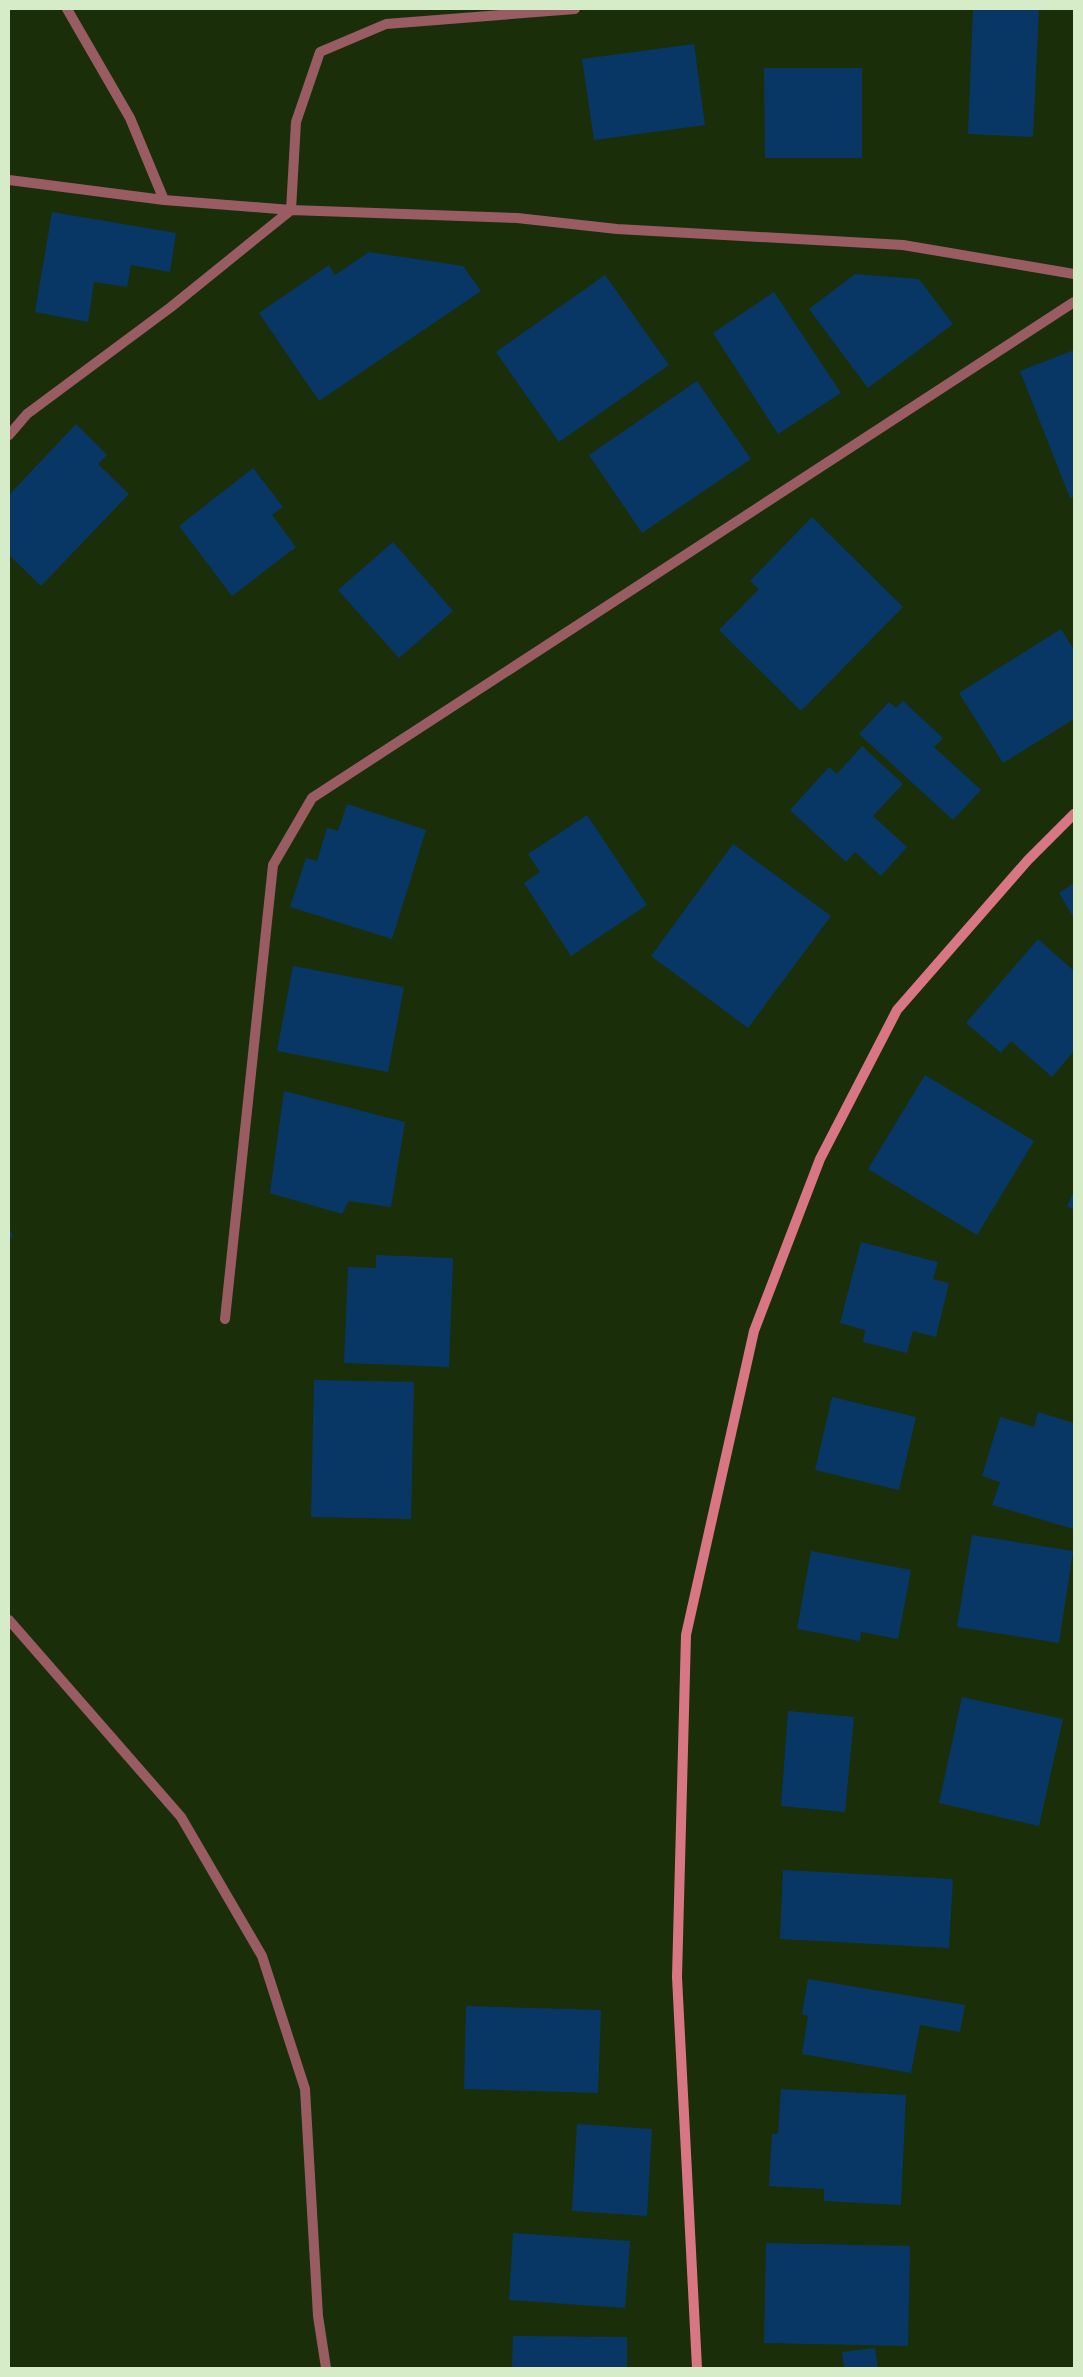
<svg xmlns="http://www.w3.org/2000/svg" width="1083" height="2377" font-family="'Times New Roman',serif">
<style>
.building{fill:#093765}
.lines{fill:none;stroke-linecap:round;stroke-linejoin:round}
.street{stroke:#985c62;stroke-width:10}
.secondary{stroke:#d87783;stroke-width:10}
</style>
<rect width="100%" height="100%" fill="#1a2e09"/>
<path class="building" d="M973,9H1039L1033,137L968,134Z
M694,44L705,125L594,140L582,59Z
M764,68H862V158H765Z
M52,212L176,233L170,272L131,265L127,287L94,282L88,322L35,312Z
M369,252L463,266L481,291L319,401L259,313L329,265L335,275Z
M855,274L919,279L953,324L868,388L809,309Z
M605,275L669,365L559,442L496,352Z
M774,292L841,393L778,434L713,333Z
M1074,350V497L1070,498L1020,371Z
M697,381L751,459L642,533L589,455Z
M76,424L107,455L98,464L129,494L41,586L9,555V495Z
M253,468L283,507L272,515L296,547L232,596L179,526Z
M812,517L903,607L801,711L719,630L759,589L750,581Z
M393,542L453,611L399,658L338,590Z
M1061,629L1074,650V719L1003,763L959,693Z
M903,701L943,738L934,747L981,790L953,820L859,734L889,702L896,708Z
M862,746L903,784L873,816L907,847L881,876L855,852L846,862L790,810L829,767L837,774Z
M347,804L426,830L392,939L290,907L306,858L317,861L327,828L338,831Z
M587,815L647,905L571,956L524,883L540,872L528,854Z
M733,844L831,916L748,1028L651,956Z
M1074,883V918L1059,893Z
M1038,939L1074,971V1051L1052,1077L1011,1041L1001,1053L966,1023Z
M293,966L404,987L388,1072L277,1051Z
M925,1075L1034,1141L977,1235L868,1169Z
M284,1091L405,1122L391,1207L349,1201L342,1214L270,1193Z
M1074,1191V1210L1067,1206Z
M9,1227L13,1237L9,1239Z
M861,1242L938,1262L933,1279L949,1283L936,1337L913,1331L907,1353L863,1342L865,1330L840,1323Z
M376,1255L453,1258L449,1367L344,1363L348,1267L376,1268Z
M314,1380L414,1382L411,1519L311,1517Z
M832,1397L916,1417L899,1490L815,1470Z
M1038,1412L1074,1423V1529L992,1505L1000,1482L982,1476L1000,1417L1034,1427Z
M972,1535L1073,1551L1059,1643L957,1627Z
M811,1551L911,1570L898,1639L861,1632L860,1641L797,1629Z
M962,1697L1063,1719L1039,1826L939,1803Z
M788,1711L854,1717L845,1812L781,1806Z
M783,1870L953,1879L949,1948L780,1939Z
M808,1979L965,2005L960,2032L920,2025L911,2073L802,2054L808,2016L802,2014Z
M466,2006L601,2010L598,2093L464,2089Z
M781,2089L906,2095L901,2205L824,2201V2189L769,2186L772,2134H778Z
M577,2124L652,2129L647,2216L572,2211Z
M513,2233L630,2241L625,2308L509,2300Z
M766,2243L910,2246L908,2346L764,2343Z
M513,2336L627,2337V2368H512Z
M875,2348L878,2368H844L842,2352Z"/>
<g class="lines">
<path class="street" d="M67,9L130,118L164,200L291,210L517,218L617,229L903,245L1074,274
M9,180L164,200
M9,435L27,414L171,307L291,210L296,122L320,52L386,24L575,9
M225,1319L273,865L312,798L1074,302
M9,1620L181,1817L262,1956L305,2089L318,2316L326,2368"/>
<path class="secondary" d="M697,2368L677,1977L686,1635L754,1331L820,1159L897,1010L1028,860L1074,814"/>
</g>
<rect width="1083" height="2377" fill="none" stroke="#d6ecc8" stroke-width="20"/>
</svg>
